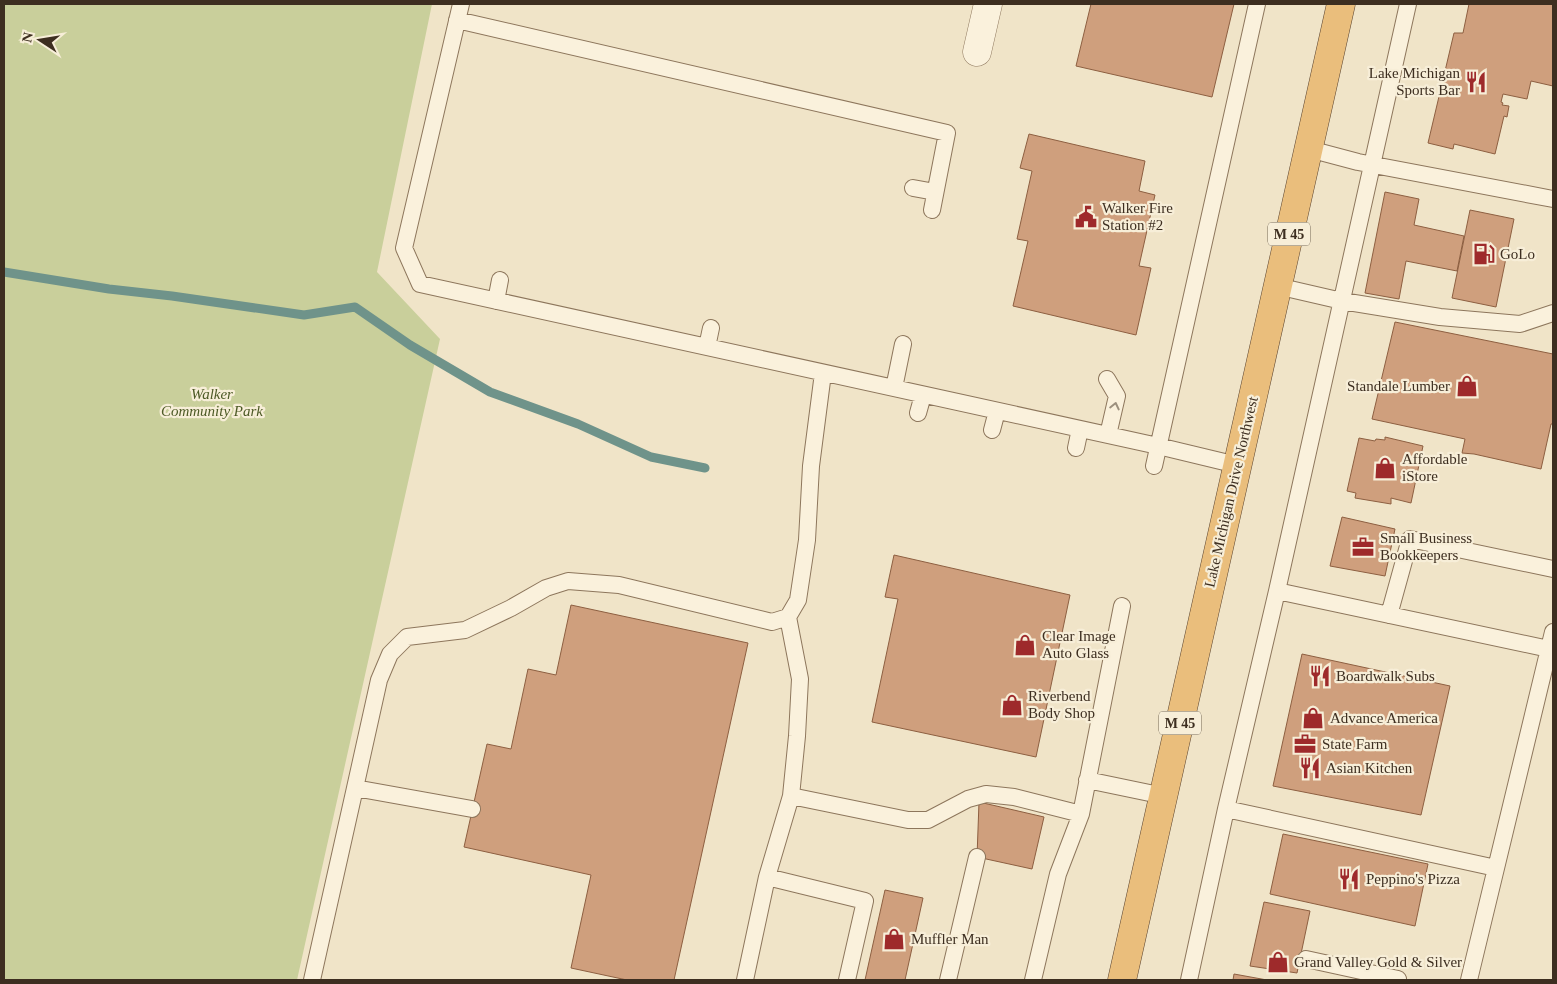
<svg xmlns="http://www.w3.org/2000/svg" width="1557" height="984" font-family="'Times New Roman',serif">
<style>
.green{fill:#c9cf9b}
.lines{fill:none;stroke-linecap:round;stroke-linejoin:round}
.stream{stroke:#6f938a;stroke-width:9}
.building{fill:#cf9f7d;stroke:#8d5f41}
.service-casing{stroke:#8d765c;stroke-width:18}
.minor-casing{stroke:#8d765c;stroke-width:29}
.trunk-casing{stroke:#5b4430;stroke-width:29}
.service{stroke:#faf1dc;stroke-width:16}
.minor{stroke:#faf1dc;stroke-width:28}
.trunk{stroke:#eabe7c;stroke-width:28}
.oneway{stroke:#9c907e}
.labels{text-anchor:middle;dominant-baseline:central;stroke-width:4.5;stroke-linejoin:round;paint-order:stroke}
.shield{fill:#f7eed8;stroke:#756857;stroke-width:1}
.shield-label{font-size:14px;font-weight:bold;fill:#3d2e20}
.poi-label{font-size:15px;fill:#3d2e20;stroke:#f7eed8;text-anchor:start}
.park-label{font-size:15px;font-style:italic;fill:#4d5a26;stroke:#f7eed8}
.street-label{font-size:15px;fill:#3d2e20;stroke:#f7eed8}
</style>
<rect width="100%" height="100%" fill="#f0e4c8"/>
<path class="green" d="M4,4H432L377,272L440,339L297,980H4Z"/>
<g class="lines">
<path class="stream" d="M4,272L109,289L172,296L304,315L355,307L410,345L490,392L578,424L651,457L705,468"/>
</g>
<path class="building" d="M1091,4H1234L1212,97L1076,66Z
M1469,4H1553V86L1531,81L1527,99L1503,94L1501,102L1503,103L1502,105L1509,106L1507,117L1504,116L1495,154L1454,144L1453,149L1428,143L1454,33H1463Z
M1029,134L1145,161L1139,191L1155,195L1139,266L1151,268L1136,335L1013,306L1028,241L1017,239L1032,171L1020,168Z
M1385,192L1419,199L1414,225L1464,236L1457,271L1406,261L1399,299L1365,293Z
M1470,210L1514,219L1496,307L1452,298Z
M1395,322L1553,354V424H1551L1541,469L1474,454L1462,453L1465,439L1372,419Z
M1385,437L1423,446L1411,503L1391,498V504L1355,498L1356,493L1347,491L1359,438L1375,441L1376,439L1385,440Z
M1342,517L1395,529L1385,576L1330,566Z
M894,555L1070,595L1036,757L872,722L898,599L885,597Z
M571,605L748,643L674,980H627L571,968L591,875L464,847L487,744L511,749L528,669L556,675Z
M1302,654L1450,686L1421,815L1273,786Z
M979,802L1044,817L1032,869L977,857Z
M1283,834L1428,864L1415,926L1270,894Z
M885,890L923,898L905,980H865Z
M1264,902L1310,911L1297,973L1250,966Z
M1234,974L1267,980H1233Z"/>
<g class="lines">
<g class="service-casing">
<path id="service" d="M461,4L404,248L420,284L1158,446L1237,465
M457,20L947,133L932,210
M1309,149L1358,162L1553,199
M913,188L935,192
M1277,286L1342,301L1440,317L1520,324L1553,313
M496,301L500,280
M707,347L711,328
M1107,379L1117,396L1108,435
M894,388L903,344
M918,413L923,395
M992,430L997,411
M1076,448L1080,429
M1154,466L1257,4
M1277,591L1549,649
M1389,615L1410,539L1553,569
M1087,780L1164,796
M355,788L379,680L390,654L407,637L465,630L511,608L546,588L568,581L619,585L772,622L788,617L798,600L807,540L811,466L823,373
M791,796L908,820H928L968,799L986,794L1014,797L1081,814
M1226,809L1496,868
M767,877L791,796L797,736L800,679L788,617
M1306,959L1398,979
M312,980L355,788L472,809
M745,980L767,877L865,901L847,980
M948,980L977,857
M1033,980L1058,874L1081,814L1122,606
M1189,980L1226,809L1277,591L1408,4
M1469,980L1553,632"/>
</g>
<g class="minor-casing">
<path id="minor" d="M977,52L988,4"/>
</g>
<g class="trunk-casing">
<path id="trunk" d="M1122,980L1341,4"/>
</g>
<use href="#service" class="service"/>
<use href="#minor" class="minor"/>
<use href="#trunk" class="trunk"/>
</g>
<defs><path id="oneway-chevron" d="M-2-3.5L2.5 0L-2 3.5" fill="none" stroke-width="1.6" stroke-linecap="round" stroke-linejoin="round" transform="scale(1.25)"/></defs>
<use class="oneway" href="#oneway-chevron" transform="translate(1115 406) rotate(-77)"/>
<defs>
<g id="restaurant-bare" transform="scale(1.725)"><path d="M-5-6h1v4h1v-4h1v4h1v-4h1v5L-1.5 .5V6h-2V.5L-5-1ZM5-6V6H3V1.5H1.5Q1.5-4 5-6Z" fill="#9e2a2b" stroke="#f7eed8" stroke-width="2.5" paint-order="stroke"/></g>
<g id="civic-bare" transform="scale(1.725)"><path d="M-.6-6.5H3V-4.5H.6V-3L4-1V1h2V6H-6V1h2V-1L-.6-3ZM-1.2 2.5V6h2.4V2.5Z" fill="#9e2a2b" stroke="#f7eed8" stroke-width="2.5" paint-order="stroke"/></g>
<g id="fuel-bare" transform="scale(1.725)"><path d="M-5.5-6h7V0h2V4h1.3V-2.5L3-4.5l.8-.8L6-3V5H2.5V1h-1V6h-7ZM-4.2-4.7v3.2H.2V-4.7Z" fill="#9e2a2b" stroke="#f7eed8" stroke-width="2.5" paint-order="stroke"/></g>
<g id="shop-bare" transform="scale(1.725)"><path d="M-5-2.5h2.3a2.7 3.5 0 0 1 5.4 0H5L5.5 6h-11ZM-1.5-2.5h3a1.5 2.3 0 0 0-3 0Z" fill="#9e2a2b" stroke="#f7eed8" stroke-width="2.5" paint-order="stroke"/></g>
<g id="office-bare" transform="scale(1.725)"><path d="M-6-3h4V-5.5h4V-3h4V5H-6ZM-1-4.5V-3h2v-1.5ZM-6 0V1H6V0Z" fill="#9e2a2b" stroke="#f7eed8" stroke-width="2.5" paint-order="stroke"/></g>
</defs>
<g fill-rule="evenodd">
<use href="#restaurant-bare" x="1476" y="82"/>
<use href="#civic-bare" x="1086" y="217"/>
<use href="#fuel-bare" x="1484" y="254"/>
<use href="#shop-bare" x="1467" y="386"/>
<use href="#shop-bare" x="1385" y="468"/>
<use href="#office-bare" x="1363" y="547"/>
<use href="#shop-bare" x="1025" y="645"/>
<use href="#restaurant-bare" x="1320" y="676"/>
<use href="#shop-bare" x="1012" y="705"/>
<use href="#shop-bare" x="1313" y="718"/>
<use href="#office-bare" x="1305" y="744"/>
<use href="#restaurant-bare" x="1310" y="768"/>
<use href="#restaurant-bare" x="1349" y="879"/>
<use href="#shop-bare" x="894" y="939"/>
<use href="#shop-bare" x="1278" y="962"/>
</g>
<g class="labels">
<g class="shield">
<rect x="1268" y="222.5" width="42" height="23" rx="4"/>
<rect x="1159" y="711.5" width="42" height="23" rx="4"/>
</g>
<g class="shield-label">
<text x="1289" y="234">M 45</text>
<text x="1180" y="723">M 45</text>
</g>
<g class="poi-label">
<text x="1460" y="73" text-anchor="end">Lake Michigan<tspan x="1460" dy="17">Sports Bar</tspan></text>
<text x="1102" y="208">Walker Fire<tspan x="1102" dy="17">Station #2</tspan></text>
<text x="1500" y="254">GoLo</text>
<text x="1450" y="386" text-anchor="end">Standale Lumber</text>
<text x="1402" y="459">Affordable<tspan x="1402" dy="17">iStore</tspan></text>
<text x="1380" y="538">Small Business<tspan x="1380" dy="17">Bookkeepers</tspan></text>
<text x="1042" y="636">Clear Image<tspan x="1042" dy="17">Auto Glass</tspan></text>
<text x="1336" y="676">Boardwalk Subs</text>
<text x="1028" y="696">Riverbend<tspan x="1028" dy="17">Body Shop</tspan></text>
<text x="1330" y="718">Advance America</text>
<text x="1322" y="744">State Farm</text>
<text x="1326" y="768">Asian Kitchen</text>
<text x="1366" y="879">Peppino's Pizza</text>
<text x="911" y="939">Muffler Man</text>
<text x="1294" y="962">Grand Valley Gold &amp; Silver</text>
</g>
<g class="park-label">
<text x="212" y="394">Walker<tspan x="212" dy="17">Community Park</tspan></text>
</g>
<g class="street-label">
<text transform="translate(1231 492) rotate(-77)">Lake Michigan Drive Northwest</text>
</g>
</g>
<rect width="1557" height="984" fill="none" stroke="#3d2e20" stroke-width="10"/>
<g transform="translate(40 40) rotate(282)" stroke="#f7eed8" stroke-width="4" paint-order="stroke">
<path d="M0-4L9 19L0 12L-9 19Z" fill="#3d2e20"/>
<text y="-8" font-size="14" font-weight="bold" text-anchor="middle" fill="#3d2e20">N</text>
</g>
</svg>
